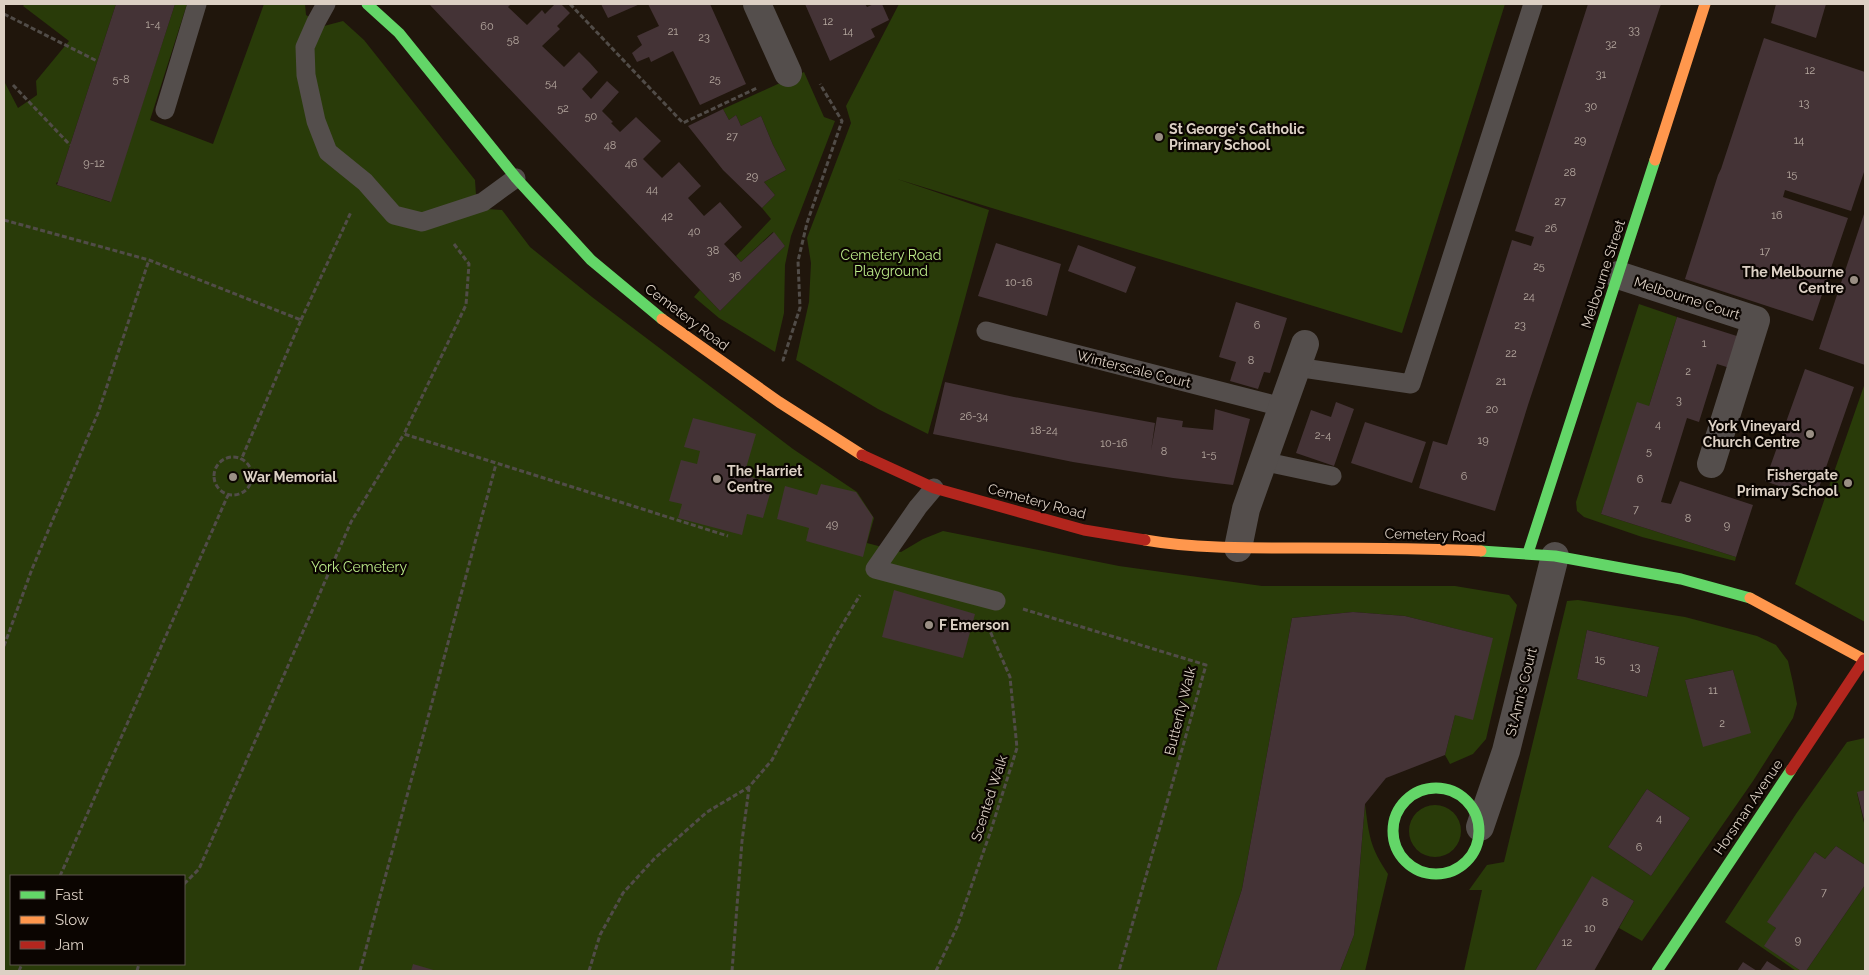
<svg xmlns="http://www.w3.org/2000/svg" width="1869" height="975" font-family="Raleway,sans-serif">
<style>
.green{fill:#293b09;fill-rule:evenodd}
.building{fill:#443336}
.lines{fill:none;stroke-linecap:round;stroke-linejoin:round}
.path{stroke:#514c48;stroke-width:3;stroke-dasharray:5 2.5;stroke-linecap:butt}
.lane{stroke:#544e4c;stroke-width:19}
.street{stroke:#544e4c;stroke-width:28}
.fast{stroke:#63d668;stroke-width:11}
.slow{stroke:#ff974d;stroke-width:11}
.jam{stroke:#b3261e;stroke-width:11}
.poi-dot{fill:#9a8f84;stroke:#0b0501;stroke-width:2}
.labels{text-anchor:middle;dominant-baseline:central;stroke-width:4.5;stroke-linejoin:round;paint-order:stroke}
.number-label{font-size:11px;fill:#b6a9a0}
.poi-label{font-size:14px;font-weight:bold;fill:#dcd0c4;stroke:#0b0501;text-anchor:start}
.park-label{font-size:14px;fill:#bceb89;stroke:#0b0501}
.street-label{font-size:14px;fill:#dcd0c4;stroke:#0b0501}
</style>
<rect width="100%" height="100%" fill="#20160c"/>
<path class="green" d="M25,4H116L58,182L56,183L57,185L110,202L175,4H187L150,120L213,144L264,4H305L306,15L324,26L343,21L364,40L475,180L476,195L487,209L502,210L530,247L592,297L793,449L857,492L874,518L867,543L901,552L923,539L943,531L1119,566L1262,586H1455L1509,595L1517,605L1486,739L1473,754L1450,764L1445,755L1455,715L1492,638L1405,616L1353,612L1292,618L1242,889L1216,971H4V81L18,108L37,95L36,81L69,41L23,6ZM11,876H184V964H11Z
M899,4H1505L1402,333L897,179L989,210L928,434L878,409L796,360L809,302L811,263L807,238L851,123L846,106Z
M804,72L824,117L835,121L791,236L785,265L784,313L775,352L719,318L694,297L700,290L720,311L785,246L773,232L741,262L736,256L771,219L762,208L775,195L764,182L786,170L773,145L761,116L741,126L736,115L729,120L723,109Z
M1639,304L1677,317L1649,406L1629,432L1601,514L1736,557L1735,561L1642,537L1584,517L1577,511L1576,502Z
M1865,383V622L1795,584Z
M1578,600L1685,617L1757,636L1776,645L1788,661L1793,683L1797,704L1793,718L1753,781L1642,941L1619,928L1634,901L1592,877L1535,971H1464L1482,890H1469L1487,865L1504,862L1567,601ZM1587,630L1659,647L1647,697L1577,679ZM1733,670L1750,733L1694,713L1685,680ZM1647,789L1690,818L1651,876L1608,847Z
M1865,738V790L1857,793L1865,827V865L1836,846L1825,859L1815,852L1768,922L1776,928L1765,946L1801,971H1796L1725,922L1796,814L1847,742Z
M1365,804C1369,836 1370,847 1388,874L1365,971H1340L1354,935Z
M1409 831a26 26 0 1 1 52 0a26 26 0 1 1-52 0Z
M1865,885V971H1806Z"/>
<path class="building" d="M116,4H175L111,202L57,185Z
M429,4H511L508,7L527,25L542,10L545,14L555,4H561L570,13L557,26L560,29L542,46L564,67L579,52L590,63L598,72L582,89L591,99L607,81L619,92L602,111L613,122L611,123L620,132L636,117L661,141L643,159L662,178L679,162L701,186L688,198L704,216L720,202L742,227L724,244L741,262L774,232L785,246L720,311Z
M601,4H640L608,18Z
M648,4H710L746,84L700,105L673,51L651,62L649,57L637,62L632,53L642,45L637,36L659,26Z
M805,4H865L867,7L874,4H882L889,20L871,29L875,37L830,61Z
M1588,4H1661L1528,405L1495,511L1419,488L1433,441L1447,445L1512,240L1531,246L1534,237L1515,231Z
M1776,4H1826L1816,38L1771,23Z
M1764,38L1865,72V169L1851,211L1785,190L1783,197L1848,218L1813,321L1685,279L1718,175L1721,169Z
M723,109L729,120L736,115L741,126L761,116L773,145L786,170L764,182L775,195L762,208L723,170L688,126Z
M1865,211V365L1819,349Z
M996,243L1061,264L1047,316L978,296Z
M1078,245L1136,267L1126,293L1068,271Z
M1236,302L1287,318L1270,373L1264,372L1258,389L1230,381L1236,362L1219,357Z
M1677,317L1740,337L1730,368L1717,364L1699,422L1687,418L1661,502L1671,504L1680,481L1753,505L1736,557L1601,514L1637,402L1649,406Z
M1805,369L1854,387L1815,499L1765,481Z
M945,382L1014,397L1155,423L1151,451L1157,417L1183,421L1182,427L1213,430L1215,409L1250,419L1233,485L1173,478L1073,462L933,434Z
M1336,402L1354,409L1334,466L1296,453L1311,410L1331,417Z
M693,418L756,434L744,475L773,483L763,518L747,514L742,535L678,518L682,504L669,501L681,460L697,464L700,451L684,447Z
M1365,422L1426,442L1412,483L1351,463Z
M821,484L856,492L873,517L863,557L806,541L809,528L777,519L785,486L817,495Z
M894,590L975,614L963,658L882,637Z
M1353,612L1405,616L1493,638L1473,720L1455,715L1445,755L1386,778L1365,804L1354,935L1340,971H1216L1242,889L1292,618Z
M1587,630L1659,647L1647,697L1577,679Z
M1733,670L1751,733L1703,747L1685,680Z
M1647,789L1690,818L1651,876L1608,847Z
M1865,790V824L1857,792Z
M1836,846L1865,865V885L1806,971H1801L1764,946L1776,928L1767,922L1815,852L1825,859Z
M1592,876L1634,901L1594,971H1535Z
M1767,961L1783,971H1760Z
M1743,962L1757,971H1737Z
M413,964L437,971H411Z"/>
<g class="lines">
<path class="path" d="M570,4L683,123L757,88
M4,14L97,61
M13,85L70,145
M4,220L149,260L301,320L241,460
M454,244L469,264L466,305L404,434L728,536
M301,320L351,212
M784,361L783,360L800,308L798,261L807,223L842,121L820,84
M214 476a19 19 0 1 1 38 0a19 19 0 1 1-38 0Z
M1023,609L1206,665L1119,971
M4,646L32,569L98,413L149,260
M60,876L228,495
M184,884L199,869L351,522L404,434
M19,971L22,964
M137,971L139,964
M360,971L496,464
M589,971L600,935L623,893L655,858L707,812L749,787L772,760L835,637L860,595
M732,971L742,841L749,788
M936,971L957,927L990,833L1017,748L1010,677L990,631"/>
<path class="lane" d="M326,4L316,22L305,47L306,75L316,121L328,152L365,182L394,215L422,222L483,202L516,178
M165,110L197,4
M986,331L1282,407
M1296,367L1411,384L1533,4
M1262,461L1332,476
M934,488L918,507L875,569L996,601"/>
<path class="street" d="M757,4L788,73
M1618,275L1756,320L1711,464
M1238,548L1246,509L1305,344
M1480,827L1506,751L1555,556"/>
<path class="fast" d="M367,4L399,33L516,178L591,260L662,319
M1481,551L1555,556L1681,579L1750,598
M1528,553L1655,160
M1393 831a43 43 0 1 1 86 0a43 43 0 1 1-86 0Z
M1657,971L1791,770"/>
<path class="slow" d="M1655,160L1705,4
M662,319L779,402L862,455
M1145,540C1197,549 1252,548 1305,548C1364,548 1422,548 1481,551
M1750,598L1865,660"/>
<path class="jam" d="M862,455L934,488L1084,530L1145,540
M1791,770L1864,660"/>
</g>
<g class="poi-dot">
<circle cx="1159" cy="137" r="5"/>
<circle cx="1854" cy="280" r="5"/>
<circle cx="1810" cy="434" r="5"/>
<circle cx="233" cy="477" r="5"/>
<circle cx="717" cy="479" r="5"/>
<circle cx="1848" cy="483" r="5"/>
<circle cx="929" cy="625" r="5"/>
</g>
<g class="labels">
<g class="number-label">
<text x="828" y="21">12</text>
<text x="153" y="24">1-4</text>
<text x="487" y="26">60</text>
<text x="1634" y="30">33</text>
<text x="673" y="31">21</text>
<text x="848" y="31">14</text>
<text x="704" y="37">23</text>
<text x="513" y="40">58</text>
<text x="1611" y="44">32</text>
<text x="1810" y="70">12</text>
<text x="1601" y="74">31</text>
<text x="121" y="79">5-8</text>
<text x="715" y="79">25</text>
<text x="551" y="83">54</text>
<text x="1804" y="103">13</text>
<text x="1591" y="106">30</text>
<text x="563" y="108">52</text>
<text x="591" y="116">50</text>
<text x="732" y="136">27</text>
<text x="1580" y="140">29</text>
<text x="1799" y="140">14</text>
<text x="610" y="145">48</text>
<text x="94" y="163">9-12</text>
<text x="631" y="163">46</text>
<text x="1570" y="172">28</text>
<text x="1792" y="174">15</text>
<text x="752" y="176">29</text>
<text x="652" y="189">44</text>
<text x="1560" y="201">27</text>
<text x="1777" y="215">16</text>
<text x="667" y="216">42</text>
<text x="1551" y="228">26</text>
<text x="694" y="231">40</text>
<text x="713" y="250">38</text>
<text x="1765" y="251">17</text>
<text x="1539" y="266">25</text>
<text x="735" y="276">36</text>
<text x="1019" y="282">10-16</text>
<text x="1529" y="296">24</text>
<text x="1257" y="325">6</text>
<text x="1520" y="325">23</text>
<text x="1704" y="343">1</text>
<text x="1511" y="353">22</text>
<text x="1251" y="360">8</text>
<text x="1688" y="371">2</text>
<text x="1501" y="381">21</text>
<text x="1679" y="400">3</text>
<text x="1492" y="409">20</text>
<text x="974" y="416">26-34</text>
<text x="1658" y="424">4</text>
<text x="1044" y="430">18-24</text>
<text x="1323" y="435">2-4</text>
<text x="1483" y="440">19</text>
<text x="1114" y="443">10-16</text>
<text x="1164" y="451">8</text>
<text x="1649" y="451">5</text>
<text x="1209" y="454">1-5</text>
<text x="1464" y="476">6</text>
<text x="1640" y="479">6</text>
<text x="1636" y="509">7</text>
<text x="1688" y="518">8</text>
<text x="832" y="524">49</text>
<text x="1727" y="525">9</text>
<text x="1600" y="659">15</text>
<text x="1635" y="667">13</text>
<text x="1713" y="690">11</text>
<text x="1722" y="723">2</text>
<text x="1659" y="818">4</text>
<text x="1639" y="847">6</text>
<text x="1824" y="892">7</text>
<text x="1605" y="902">8</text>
<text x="1590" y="928">10</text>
<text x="1798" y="940">9</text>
<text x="1567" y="942">12</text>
</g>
<g class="poi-label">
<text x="1169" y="129">St George's Catholic<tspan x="1169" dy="16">Primary School</tspan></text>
<text x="1844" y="272" text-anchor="end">The Melbourne<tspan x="1844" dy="16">Centre</tspan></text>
<text x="1800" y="426" text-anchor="end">York Vineyard<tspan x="1800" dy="16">Church Centre</tspan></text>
<text x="727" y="471">The Harriet<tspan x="727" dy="16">Centre</tspan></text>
<text x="1838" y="475" text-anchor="end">Fishergate<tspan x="1838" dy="16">Primary School</tspan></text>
<text x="243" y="477">War Memorial</text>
<text x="939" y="625">F Emerson</text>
</g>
<g class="park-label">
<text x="891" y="255">Cemetery Road<tspan x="891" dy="16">Playground</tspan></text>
<text x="359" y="567">York Cemetery</text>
</g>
<g class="street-label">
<text transform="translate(1603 274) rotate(-72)">Melbourne Street</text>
<text transform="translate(1687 298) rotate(18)">Melbourne Court</text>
<text transform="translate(687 317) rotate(37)">Cemetery Road</text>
<text transform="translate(1134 369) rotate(14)">Winterscale Court</text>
<text transform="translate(1037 501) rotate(15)">Cemetery Road</text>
<text transform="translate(1435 535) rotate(2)">Cemetery Road</text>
<text transform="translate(1521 692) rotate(-76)">St Ann's Court</text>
<text transform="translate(1180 711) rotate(-76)">Butterfly Walk</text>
<text transform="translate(989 798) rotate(-72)">Scented Walk</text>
<text transform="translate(1748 807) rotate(-56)">Horsman Avenue</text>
</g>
</g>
<rect width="1869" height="975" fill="none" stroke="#dcd0c4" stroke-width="10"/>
<rect x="10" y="875" width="175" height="90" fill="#0b0501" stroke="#5f564f"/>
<rect x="20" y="891" width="25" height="8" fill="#63d668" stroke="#5f564f"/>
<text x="55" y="900" font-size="15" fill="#dcd0c4">Fast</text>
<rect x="20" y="916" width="25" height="8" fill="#ff974d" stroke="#5f564f"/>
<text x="55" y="925" font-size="15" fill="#dcd0c4">Slow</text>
<rect x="20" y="941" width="25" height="8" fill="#b3261e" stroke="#5f564f"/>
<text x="55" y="950" font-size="15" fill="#dcd0c4">Jam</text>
</svg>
